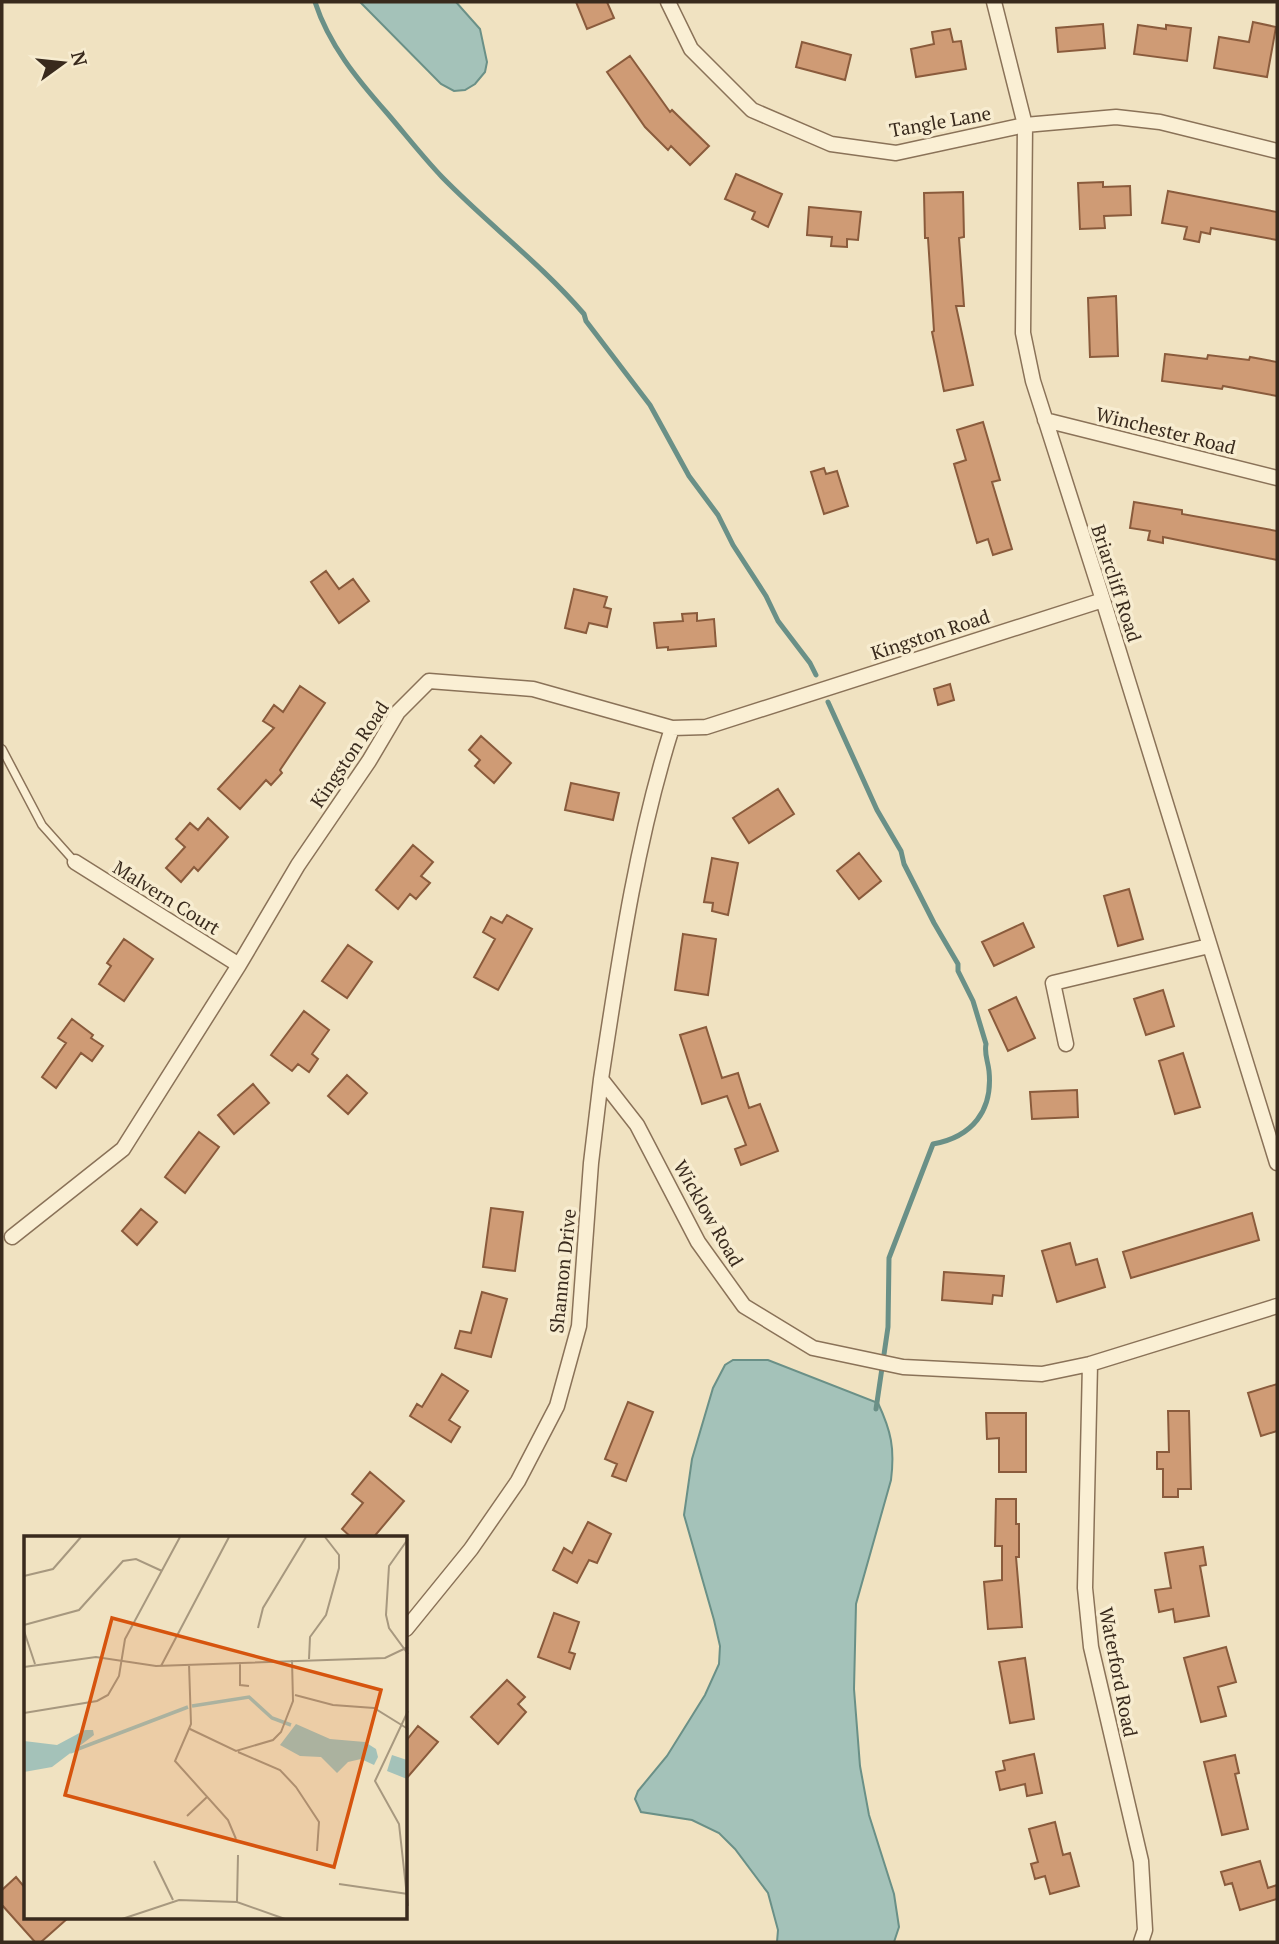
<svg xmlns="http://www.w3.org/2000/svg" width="1279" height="1944" font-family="'PT Serif',serif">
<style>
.water{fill:#a4c2b9;stroke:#6a9087;stroke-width:2}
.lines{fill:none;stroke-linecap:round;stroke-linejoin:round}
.stream{stroke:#6a9087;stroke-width:5}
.building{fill:#cf9b75;stroke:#8a5b3c;stroke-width:2}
.lane-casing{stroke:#8a7258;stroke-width:10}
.street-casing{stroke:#8a7258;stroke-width:17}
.lane{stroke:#faefd4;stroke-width:7}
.street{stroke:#faefd4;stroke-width:14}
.labels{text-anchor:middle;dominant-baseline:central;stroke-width:7;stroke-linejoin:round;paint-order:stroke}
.street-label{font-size:19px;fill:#392a1d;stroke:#f7ecd0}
.inset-river{fill:none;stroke:#a4c2b9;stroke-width:3.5}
.inset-road{fill:none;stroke:#a7987f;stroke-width:2}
.view{fill:#d6540e;fill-opacity:0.15;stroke:#d6540e;stroke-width:3.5}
.inset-edge{fill:none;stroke:#392a1d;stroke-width:3.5}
</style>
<rect width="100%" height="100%" fill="#f0e2c1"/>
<path class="water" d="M360,2H456L480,29L487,62L485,72L475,84L465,90L454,91L441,84Z
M733,1360H768L878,1403C891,1431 895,1448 891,1480L856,1604L854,1689L860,1766L869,1815L894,1894L899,1927L894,1942H777L778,1930L768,1893L735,1849L719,1833L692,1820L641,1812L635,1799L638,1791L667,1756L705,1695L719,1664L720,1646L714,1620L684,1515L692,1459L713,1388L725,1365Z"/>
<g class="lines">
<path class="stream" d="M315,2C329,45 357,79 387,113C405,134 423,157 442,177C489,225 540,263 584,314L586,321L650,405L689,476L718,515L733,545L766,596L778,621L810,663L816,675
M828,702L877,810L901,851L904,864L934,923L958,964V971L973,1001L986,1044C984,1054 988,1061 989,1071C993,1111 972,1137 933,1144L889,1258L888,1327L876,1409"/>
</g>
<path class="building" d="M576,2H607L614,18L587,29Z
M1253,22L1276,27L1267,77L1214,68L1219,37L1249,42Z
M1103,24L1105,48L1058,52L1056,28Z
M1138,25L1166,29V25L1191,28L1187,61L1134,54Z
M950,29L953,42L961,41L966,69L916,77L911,49L934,44L932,32Z
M802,42L851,55L845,80L796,67Z
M630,56L670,112L672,110L709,146L690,165L671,146L668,150L645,127L607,72Z
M736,174L782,194L768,227L752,219L755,212L725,199Z
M1103,182V187L1130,186L1131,215L1104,216L1105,228L1080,229L1078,183Z
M1168,191L1277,212V240L1211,228L1210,234L1201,232L1199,242L1184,239L1187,227L1162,223Z
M963,192L964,237L959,238L964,306H956L973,385L944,391L932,332L934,331L928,238H925L924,193Z
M809,207L861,212L858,240L847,239V247L831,246L832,237L807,235Z
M1116,296L1118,356L1090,357L1088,298Z
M1165,354L1207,359L1208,355L1249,360L1250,357L1277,362V396L1223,386L1222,389L1162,381Z
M983,422L1000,480L992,482L1012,549L993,555L988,539L977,543L954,464L966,460L957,430Z
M824,468L826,474L837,471L848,506L824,514L811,472Z
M1134,502L1182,510V514L1277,531V560L1163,537V543L1148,540L1150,531L1130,528Z
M326,571L339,589L353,579L369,601L339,623L311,582Z
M574,589L607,597L604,607L611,609L607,627L589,623L586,633L565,628Z
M697,613V621L714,619L716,646L668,650V647L657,648L654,623L683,621L682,614Z
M950,684L954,700L938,705L934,689Z
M300,686L325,703L280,770L282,773L271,785L266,780L240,809L218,789L274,728L263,721L274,705L283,712Z
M481,736L511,763L494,783L475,766L480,760L469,750Z
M571,783L619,793L613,820L565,810Z
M778,789L794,814L749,843L733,818Z
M208,818L228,837L198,871L194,867L181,882L166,868L185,847L176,839L190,823L198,830Z
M413,845L433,862L421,876L430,883L416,899L410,894L398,909L376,890Z
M859,853L881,881L859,899L837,871Z
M712,858L738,863L728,915L712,911L713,903L704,902Z
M1129,889L1143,939L1118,946L1104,896Z
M507,915L532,929L498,990L474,977L495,939L483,932L491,917L502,923Z
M1023,923L1034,947L994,966L982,942Z
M683,934L716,939L708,995L675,990Z
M124,939L153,959L124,1001L99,984L111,966L107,963Z
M348,945L372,962L347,998L322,981Z
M1163,990L1174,1026L1146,1035L1134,999Z
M1016,997L1035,1038L1008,1051L989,1010Z
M304,1011L329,1030L312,1054L318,1059L309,1072L298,1064L292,1071L271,1055Z
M72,1019L93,1035L91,1038L103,1046L92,1061L81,1053L56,1088L42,1077L66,1043L58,1038Z
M706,1027L722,1078L738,1073L749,1108L760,1104L778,1151L741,1165L735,1149L746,1145L727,1096L702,1104L680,1035Z
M1183,1053L1200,1107L1175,1114L1159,1061Z
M347,1075L367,1093L348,1114L328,1096Z
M253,1084L269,1103L234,1134L218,1115Z
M1077,1090L1078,1117L1032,1119L1030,1092Z
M199,1132L219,1147L185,1193L165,1177Z
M491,1208L523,1212L515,1271L483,1267Z
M141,1209L157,1222L137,1245L122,1231Z
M1252,1213L1259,1240L1131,1278L1123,1252Z
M1070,1243L1076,1265L1097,1259L1105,1287L1057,1302L1042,1251Z
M944,1272L1004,1276L1002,1296L993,1295L992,1304L942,1300Z
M482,1292L507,1299L491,1357L455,1348L460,1331L471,1333Z
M442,1374L468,1391L449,1420L460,1427L451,1442L410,1416L417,1404L422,1407Z
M1277,1384V1431L1261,1436L1248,1393Z
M628,1402L653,1412L626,1481L612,1476L617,1464L605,1459Z
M1168,1411H1189L1191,1489H1178V1497H1163V1469H1157V1452H1169Z
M986,1413H1026V1472H999V1438L987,1439Z
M370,1472L404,1501L373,1538H352L342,1529L363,1503L352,1494Z
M996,1499H1016V1524H1019V1557H1016L1022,1627L988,1629L984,1582L1002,1580V1546H995Z
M588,1522L611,1534L597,1563L589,1560L577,1583L553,1570L564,1548L572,1553Z
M1203,1547L1206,1565L1200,1566L1209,1616L1175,1622L1173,1609L1159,1612L1155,1590L1171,1588L1165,1553Z
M554,1613L579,1622L569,1652L575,1654L570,1669L538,1657Z
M1226,1647L1236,1682L1218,1687L1226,1716L1201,1722L1184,1658Z
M1025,1658L1034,1719L1010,1723L999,1662Z
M507,1680L525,1697L518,1704L526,1712L498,1744L471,1717Z
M418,1726L438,1742L406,1779V1741Z
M1034,1754L1042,1793L1027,1796L1025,1784L1000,1790L996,1772L1005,1770L1003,1761Z
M1235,1755L1239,1773L1235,1774L1248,1829L1222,1835L1204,1762Z
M1055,1822L1063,1855L1070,1853L1079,1886L1050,1894L1045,1876L1035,1879L1031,1864L1038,1862L1029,1829Z
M1260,1861L1268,1888L1277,1885V1899L1240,1910L1232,1883L1225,1885L1221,1872Z
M16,1877L26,1889V1918H68L41,1942H35L2,1905V1890Z"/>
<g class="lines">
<g class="lane-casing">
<path id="lane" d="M2,749L42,825L75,862"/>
</g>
<g class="street-casing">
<path id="street" d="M668,2L691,49L752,110L831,144L896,153L1025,125L1116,117L1160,122L1277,151
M994,2L1025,125L1023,333L1033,381L1103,600L1277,1163
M1045,420L1277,478
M672,728C636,842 619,961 601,1079L637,1125L698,1242L744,1306L813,1348L903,1367L1042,1374L1090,1364L1277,1306
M75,862L239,965
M1066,1044L1053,983L1209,946
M12,1237L123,1149L239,965L298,865L369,761L398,712L429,681L533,689L672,728L706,727L1103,600
M1090,1364L1085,1588L1091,1647L1141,1861L1145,1930L1141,1942
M406,1629L471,1549L518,1481L557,1406L579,1326L591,1163L601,1079"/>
</g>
<use href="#lane" class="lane"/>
<use href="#street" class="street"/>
</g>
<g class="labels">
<g class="street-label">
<text transform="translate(940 121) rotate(-10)">Tangle Lane</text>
<text transform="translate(1166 430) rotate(14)">Winchester Road</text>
<text transform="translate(1117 583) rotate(72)">Briarcliff Road</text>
<text transform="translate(930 634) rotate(-18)">Kingston Road</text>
<text transform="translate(349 754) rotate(-56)">Kingston Road</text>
<text transform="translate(167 897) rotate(32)">Malvern Court</text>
<text transform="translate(709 1213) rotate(60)">Wicklow Road</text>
<text transform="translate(562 1271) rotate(-84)">Shannon Drive</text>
<text transform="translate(1119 1672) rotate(79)">Waterford Road</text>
</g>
</g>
<g transform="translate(24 1536)">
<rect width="383" height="383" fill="#f0e2c1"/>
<path d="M272,188L306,203L341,206L352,213L354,221L350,229L337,223L324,226L313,237L297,221L276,220L256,209ZM61,194H69L70,199L28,231L0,236V205L33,209ZM368,219L383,224V243L363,235Z" fill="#a4c2b9"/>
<path class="inset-river" d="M168,170L225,161L248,182L267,189M46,216L164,171"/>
<path class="inset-road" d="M384,3L365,30L362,79L365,92L384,118M0,40L29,33L57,1M0,89L55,74L99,25L112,23L138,35M234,92L239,72L282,1M0,95L11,128M285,123L286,101L302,79L315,32V19L301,1M216,126V149L225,150M165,128L167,188L151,225L204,284L212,303M137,130L205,1M0,131L72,121L132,130L361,122L384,111M271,159L309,169L350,172L384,193M384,175L351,245L375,288L384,370M0,177L73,165L84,159L95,140L101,103L156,1M166,193L212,215L249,204L257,196L269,165L268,124M214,216L256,234L272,251L295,286L293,315M163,280L183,261M130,325L149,364M315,348L384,358M213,366L214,319M98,383L155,364L213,366L261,383"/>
<path class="view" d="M88,82L357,154L310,331L41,259Z"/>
<rect width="383" height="383" class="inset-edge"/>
</g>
<rect width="1279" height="1944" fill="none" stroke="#392a1d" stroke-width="7"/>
<g transform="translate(63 63) rotate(75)" stroke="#f7ecd0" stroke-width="5" paint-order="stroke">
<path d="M0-5L12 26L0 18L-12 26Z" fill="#392a1d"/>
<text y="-10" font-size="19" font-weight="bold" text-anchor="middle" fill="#392a1d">N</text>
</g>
</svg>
